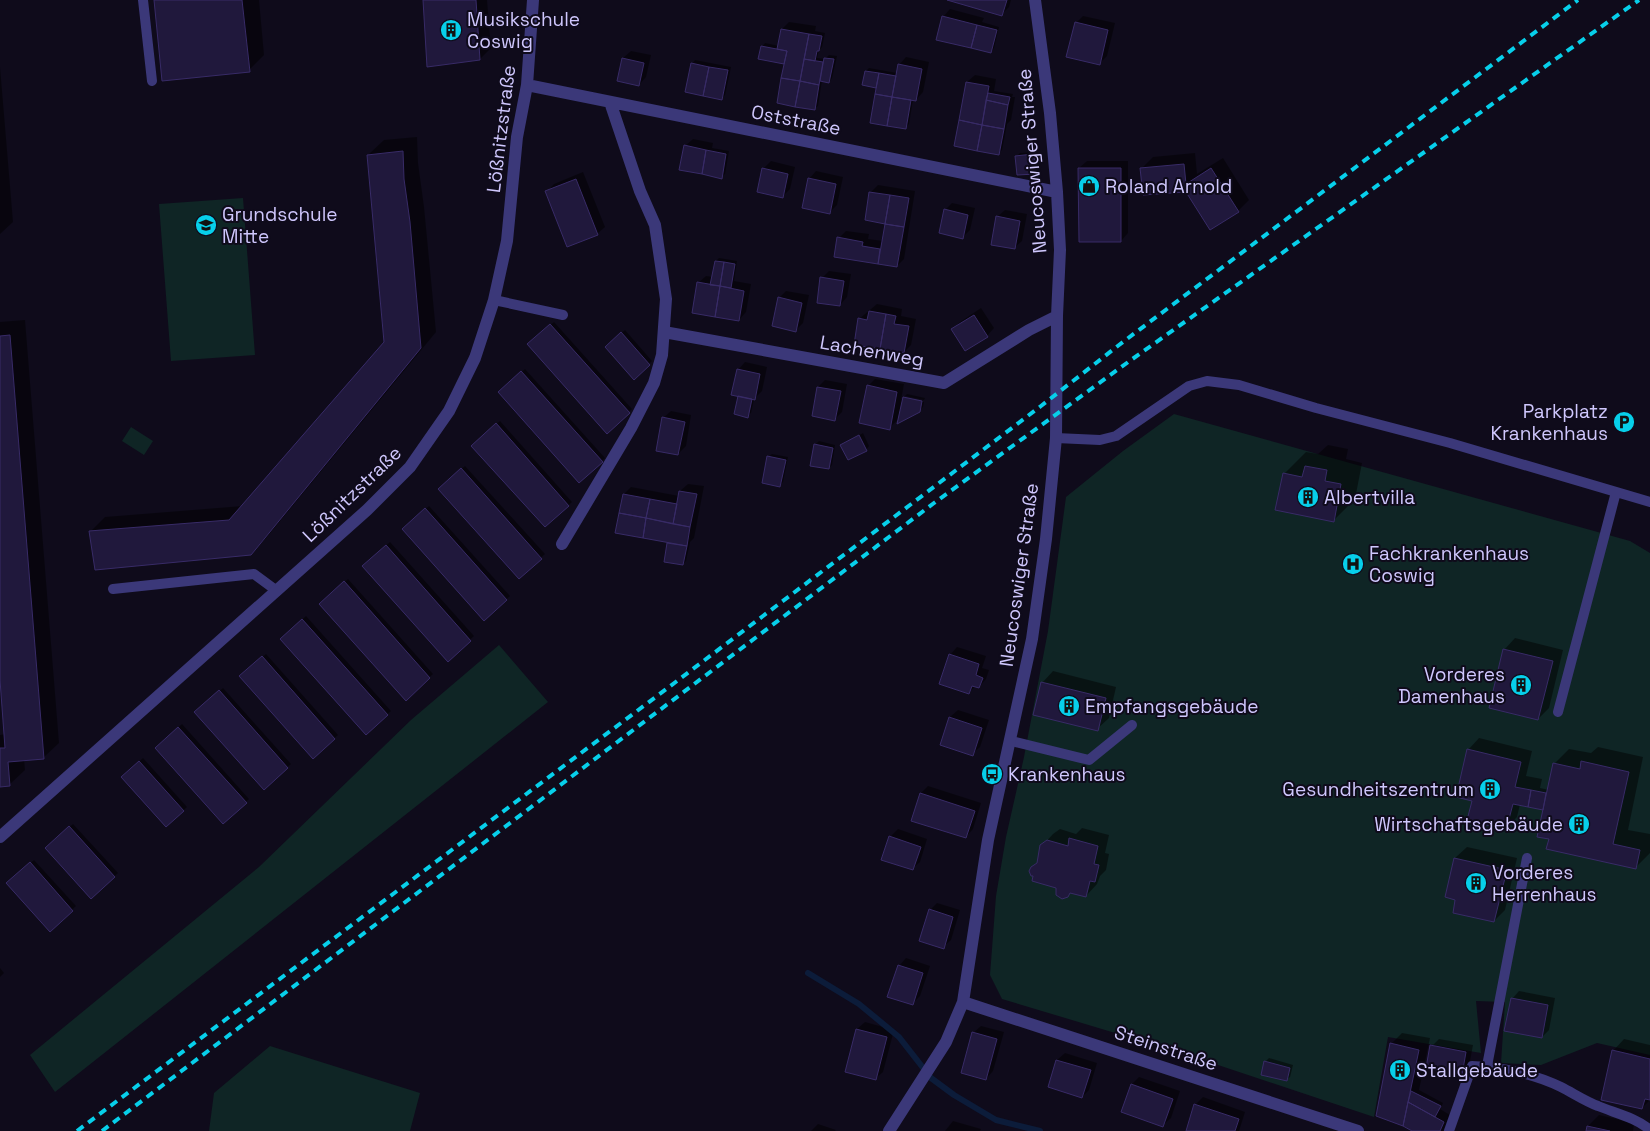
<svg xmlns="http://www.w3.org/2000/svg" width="1650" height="1131" font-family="'Space Grotesk',sans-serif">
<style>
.green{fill:#0f2525}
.shadow{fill:#0007}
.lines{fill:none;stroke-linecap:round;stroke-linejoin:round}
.stream{stroke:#0c1c3a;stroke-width:6}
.building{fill:#20183c;stroke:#382b67}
.service{stroke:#3b3879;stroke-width:10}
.minor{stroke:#3b3879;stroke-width:12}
.rail{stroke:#07cfea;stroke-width:4;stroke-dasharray:8 6;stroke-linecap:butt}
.labels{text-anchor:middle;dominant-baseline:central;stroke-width:4;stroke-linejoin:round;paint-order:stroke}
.poi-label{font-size:19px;fill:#cfc7fd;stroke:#0f0b1b;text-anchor:start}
.street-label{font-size:19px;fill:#cfc7fd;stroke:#0f0b1b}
</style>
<rect width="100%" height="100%" fill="#0f0b1b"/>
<path class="green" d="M243,198L255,355L171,361L159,204Z
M1174,414L1630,541L1650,553V1055L1597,1043L1541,1065L1501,1063L1505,1002L1476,1001L1481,1053L1388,1037L1374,1117L1185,1054L1002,999L990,975L996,896L1006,837L1024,757L1048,631L1066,497L1123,451Z
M131,427L153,441L144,455L122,441Z
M499,645L548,702L55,1092L30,1055L259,867L411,720Z
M270,1046L420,1093L410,1131H209L214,1093Z"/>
<path class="shadow" d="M155,0H259L264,55L249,70Z
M425,0H487L491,48L480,59Z
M951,0H1011L1009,7L1002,14Z
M950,9L984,18L982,22L999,27L994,48L991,52L943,17Z
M1083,16L1115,23L1107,56L1100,63L1076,23Z
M789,22L816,26L815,31L825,33L822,47L819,50L817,58L825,59L829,55L837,56L832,78L829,82L822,80L818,106L814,109L786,60L784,62L762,47L765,43L779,46L782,29Z
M631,51L651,55L646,77L639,85L618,80L623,58Z
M906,57L929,62L923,92L916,100L913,99L909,124L905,128L877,87L864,84L866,71L869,68L897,73L899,65Z
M695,60L731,67L725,95L722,98L692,64Z
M0,67L13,222L0,234Z
M975,75L996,79L994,91L1013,94L1012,97H1015L1011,120L1007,124L1002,150L999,153L967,82Z
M417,137L418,163L424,207L436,332L266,538L250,554L90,532L105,517L243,506L385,342L368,155L384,140Z
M693,139L713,143L712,148L729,151L725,174L721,177L685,146Z
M1037,152L1038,169L1035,172L1016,157L1020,153Z
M1195,153L1197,174L1223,158L1249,200L1238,211L1186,190L1142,168L1153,157Z
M771,161L795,167L790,189L782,197L763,169Z
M1087,161H1128V233L1121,241L1079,168Z
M816,171L843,177L837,205L830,212L809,179Z
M583,172L605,227L597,234L547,192L554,184Z
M878,185L915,191L904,259L897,266L836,256L839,238L846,231L869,234L868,239L883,241L886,223L866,219L871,192Z
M952,203L975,208L970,230L963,237L945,210Z
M1005,210L1027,214L1022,241L1014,248L997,217Z
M719,258L737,261L734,281L751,284L746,312L739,320L698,283L706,276L713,277L716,261Z
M829,271L851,274L847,297L840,305L822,278Z
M786,291L809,295L803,323L796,330L779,298Z
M877,304L902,309L901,316L916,319L911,345L904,352L859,319Z
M981,308L994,328L987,336L953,329L960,322Z
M25,320L59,743L43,758L24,759L25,770L9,785L0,786V735L6,734L0,665V322Z
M554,322L632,409L607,432L529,344Z
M625,330L652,361L634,378L606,347Z
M745,362L767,367L762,391L754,399L751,413L747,416L739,397L738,370Z
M525,369L605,458L580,481L500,392Z
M875,379L904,384L901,400L905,396V398L924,402L923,407L919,411L900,418L889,428L868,386Z
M825,380L847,384L842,412L835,419L818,387Z
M907,394L925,398L924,400L905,396Z
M671,411L691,415L686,446L678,454L663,418Z
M500,421L572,502L545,526L473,446Z
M863,433L869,446L866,450L842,445Z
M819,441L835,445L832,465L829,468L815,445Z
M1328,445L1348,449L1346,459L1362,463L1355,499L1333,521L1284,474L1306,452L1318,454Z
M772,454L788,457L783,482L780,485L768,457Z
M465,466L545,554L519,577L440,489Z
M688,484L704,486L694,538L690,542L686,561L683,564L665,561L669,542L624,494L631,487L679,496L680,491Z
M429,506L510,596L484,619L403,529Z
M390,542L474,636L448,660L364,566Z
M348,579L433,674L406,699L320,604Z
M306,616L391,711L366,733L282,639Z
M1515,638L1563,650L1549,708L1538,719L1504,650Z
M957,647L986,656L982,668L989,670L986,679L979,687L976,686L969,692L950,655Z
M266,654L338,735L313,757L241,676Z
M1053,671L1116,687L1109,718L1097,729L1042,683Z
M223,688L291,764L264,788L196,712Z
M958,710L989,720L980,747L972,754L942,744L950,717Z
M182,724L249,799L224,822L157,748Z
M1479,738L1532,751L1526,776L1542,779L1540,788L1549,790L1554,764L1569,749L1591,753L1598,747L1643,757L1628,830L1650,834V853L1636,867L1550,838L1545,806L1520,804L1517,817L1506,828L1473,800L1468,750Z
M143,758L187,807L166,826L123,777Z
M928,786L981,803L973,829L966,837L921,793Z
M73,824L118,873L91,897L47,848Z
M1082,828L1109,835L1105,853L1109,854L1106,870L1100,876L1097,884L1086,896L1057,887L1032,867L1039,861L1042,846L1053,834L1060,829L1076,834Z
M898,829L927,839L920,862L912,869L890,837Z
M1467,847L1517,858L1505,910L1494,921L1457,899L1447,896L1455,858Z
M34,860L76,906L50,930L8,883Z
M937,903L960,910L951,940L943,947L930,910Z
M906,958L930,966L920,996L912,1004L899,966Z
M0,968L4,973L0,977Z
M1519,991L1555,998L1549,1030L1542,1037L1512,999Z
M865,1022L894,1030L883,1072L875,1079L846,1071L857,1029Z
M981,1026L1004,1032L993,1071L986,1079L973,1033Z
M1402,1033L1430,1038L1419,1090L1443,1103L1440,1109L1450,1115L1443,1131H1414L1391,1044Z
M1439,1039L1473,1045L1469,1066L1462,1073L1432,1046Z
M1624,1039L1650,1045V1100L1642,1108L1613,1051Z
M1065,1053L1097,1063L1089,1090L1082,1097L1049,1087L1057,1060Z
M1269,1058L1293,1065L1290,1077L1286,1080L1265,1062Z
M1139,1077L1180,1091L1171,1118L1163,1125L1132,1084Z
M1203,1097L1245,1112L1239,1131H1187L1195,1105Z
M1599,1115L1634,1123L1633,1131H1587L1588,1126Z
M953,1121L981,1129L980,1131H945Z
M818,1124L836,1130L835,1131H811Z"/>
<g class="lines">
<path class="stream" d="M808,973L859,1004L899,1037L931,1078L954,1095L996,1120L1040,1131"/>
</g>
<path class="building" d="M154,0H242L250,72L162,81Z
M423,0H476L480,60L427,67Z
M947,0H1007L1002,16Z
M942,16L977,25L971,48L936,40Z
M1075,22L1108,30L1100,65L1066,57Z
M977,25L997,30L991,53L971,48Z
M781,29L809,34L800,81L781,78L787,51L777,49Z
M809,34L822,36L819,51H817L815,61L804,59Z
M761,46L787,51L784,64L758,59Z
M622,58L644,63L639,86L617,81Z
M824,58L834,59L829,83L820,81Z
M804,59L823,62L819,85L800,81Z
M691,63L709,67L703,96L685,92Z
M898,64L922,69L916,101L892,97Z
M709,67L728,70L722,100L703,96Z
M865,71L879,73L876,88L862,85Z
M879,73L896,76L892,97L875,94Z
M781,78L800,81L795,107L777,103Z
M800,81L819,85L815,110L795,107Z
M966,82L989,86L982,125L959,120Z
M988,93L1010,97L1008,105L986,100Z
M875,94L892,97L887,126L870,123Z
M892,97L911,100L906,129L887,126Z
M986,100L1008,105L1004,129L982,125Z
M959,120L982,125L977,151L954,146Z
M982,125L1004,129L999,155L977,151Z
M684,145L706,150L702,174L679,170Z
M706,150L726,154L722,179L702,174Z
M403,151L404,179L410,222L421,348L251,555L95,570L89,531L229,520L384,342L367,155Z
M1034,154L1036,174L1017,175L1015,156Z
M1184,164L1186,184L1211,168L1239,212L1210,230L1186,192L1143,195L1140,168Z
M762,168L788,174L783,198L757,192Z
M1078,168H1121V242H1079Z
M808,178L836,184L830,214L802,208Z
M576,179L598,235L567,247L545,191Z
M869,192L890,195L885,224L865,220Z
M890,195L909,198L904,227L885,224Z
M944,209L968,215L963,239L939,233Z
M996,216L1020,221L1015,249L991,245Z
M885,224L904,227L897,267L878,264Z
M837,237L863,242L862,246L880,249L878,264L834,257Z
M715,261L724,262L720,286L710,285Z
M724,262L735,264L731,288L720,286Z
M820,277L844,281L840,306L817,303Z
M697,282L720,286L715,317L692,313Z
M720,286L744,291L739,321L715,317Z
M778,297L802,303L796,332L772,326Z
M869,311L886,314L880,349L854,345L858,318L867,320Z
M886,314L896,316L894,324L909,326L904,353L880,349Z
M974,315L988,337L965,351L951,329Z
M550,324L630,413L607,434L527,344Z
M621,332L650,365L634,380L605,347Z
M10,335L44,759L8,762L10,786L0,787V748H5L0,680V336Z
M737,369L760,374L755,400L731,395Z
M521,371L603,462L579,483L498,392Z
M867,385L897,392L890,430L859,423Z
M817,387L841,391L835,421L812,416Z
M738,396L752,399L748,418L734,414Z
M903,397L922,401L920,412L897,424Z
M662,417L685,422L678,455L656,451Z
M496,423L569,506L545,527L471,446Z
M859,435L867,451L848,460L840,445Z
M814,444L833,448L829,469L810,466Z
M767,456L786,460L780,487L762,483Z
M1305,466L1327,470L1325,481L1341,484L1334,522L1275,510L1283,473L1302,477Z
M461,468L542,559L519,579L438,489Z
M679,491L697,494L690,527L673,524Z
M623,494L650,499L646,518L619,513Z
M650,499L677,504L673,524L646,518Z
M425,508L507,600L484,621L402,529Z
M619,513L646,518L643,538L615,533Z
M646,518L690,527L687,546L643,538Z
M667,543L687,546L683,565L664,562Z
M386,545L471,641L448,662L362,566Z
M344,581L430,678L406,701L319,604Z
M302,619L388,715L366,735L280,639Z
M1503,649L1553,661L1538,720L1489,708Z
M949,654L979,664L976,675L983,678L979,688L972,686L969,694L939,684Z
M262,656L335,739L313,759L239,676Z
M1041,682L1106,698L1098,731L1033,715Z
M219,690L288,768L264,790L194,712Z
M949,717L982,728L973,756L940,745Z
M178,727L247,803L223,824L155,748Z
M1467,749L1521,762L1515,787L1531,790L1528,807L1513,804L1506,830L1467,820L1472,801L1456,797Z
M139,761L184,811L166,827L121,777Z
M1581,761L1629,772L1613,844L1640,850L1636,869L1546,849L1549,839L1537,837L1553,763L1580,769Z
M1531,790L1546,793L1543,810L1528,807Z
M920,793L975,811L966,838L911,821Z
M69,826L115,877L91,899L45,848Z
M889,836L921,847L913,870L881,860Z
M1069,838L1098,846L1094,864L1099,865L1095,882L1090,881L1086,897L1070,893L1068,897L1062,899L1056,895V888L1032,881L1033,876H1031L1029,871L1031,867L1037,863L1040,845L1047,840L1068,846Z
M1454,858L1507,870L1494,922L1453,913L1455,900L1445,897Z
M30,862L73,911L50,932L6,883Z
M929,909L953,917L944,949L919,941Z
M898,965L923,973L913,1005L887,997Z
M1511,998L1548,1005L1542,1038L1504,1031Z
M856,1029L887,1037L876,1080L845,1072Z
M972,1032L997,1039L986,1080L961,1073Z
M1390,1043L1419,1050L1403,1126L1376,1116Z
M1430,1045L1466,1052L1462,1075L1426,1068Z
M1612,1050L1650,1059V1100L1645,1099L1642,1109L1601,1100Z
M1056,1060L1091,1070L1082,1098L1048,1087Z
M1264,1061L1290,1068L1287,1081L1261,1075Z
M1131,1084L1173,1099L1163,1127L1121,1112Z
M1411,1091L1441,1106L1435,1117L1408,1102Z
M1408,1102L1444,1122L1440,1131H1412L1403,1126Z
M1194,1104L1239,1119L1235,1131H1186Z
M1587,1126L1610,1131H1586Z"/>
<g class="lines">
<path class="service" d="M143,0L152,81
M494,300L563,315
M1056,438L1100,440L1116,436L1189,386L1207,381L1239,385L1316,408L1450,443L1650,502
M113,589L254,574L277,591
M1558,712L1616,492
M1011,741L1089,760L1132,725
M1487,1066L1527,858
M1449,1131L1472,1066C1501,1067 1535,1074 1561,1087C1573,1093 1585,1101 1598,1106C1615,1113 1637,1118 1650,1130"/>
<path class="minor" d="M527,85L1057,192
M664,332L944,383L1029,330L1057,316
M562,544L631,428L654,383L662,355L666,299L655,225L640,191L610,102
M0,837L367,510L410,467L449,411L475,358L494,300L507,241L517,137L527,85L533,0
M963,1002L1358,1131
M889,1131L946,1042L963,1002L988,840L1032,639L1046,539L1056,438L1057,316L1060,250L1057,192L1050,113L1035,0"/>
<path class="rail" d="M77,1131L669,687L1041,406L1119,345L1578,0
M102,1131L934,503L1131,360L1639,0"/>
</g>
<defs>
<g id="building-disc" transform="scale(1.125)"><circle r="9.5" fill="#07cfea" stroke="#0f0b1b"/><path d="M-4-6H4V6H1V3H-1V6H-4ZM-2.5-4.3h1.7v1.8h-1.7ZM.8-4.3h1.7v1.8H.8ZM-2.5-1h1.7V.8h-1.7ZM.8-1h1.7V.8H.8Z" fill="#111"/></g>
<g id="shop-disc" transform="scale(1.125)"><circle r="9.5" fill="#07cfea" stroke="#0f0b1b"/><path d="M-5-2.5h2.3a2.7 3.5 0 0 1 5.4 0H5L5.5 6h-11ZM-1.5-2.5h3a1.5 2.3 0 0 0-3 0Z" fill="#111"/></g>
<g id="school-disc" transform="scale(1.125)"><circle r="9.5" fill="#07cfea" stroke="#0f0b1b"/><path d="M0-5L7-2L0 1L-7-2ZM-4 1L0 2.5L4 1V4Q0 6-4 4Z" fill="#111"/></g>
<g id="parking-disc" transform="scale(1.125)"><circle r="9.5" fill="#07cfea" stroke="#0f0b1b"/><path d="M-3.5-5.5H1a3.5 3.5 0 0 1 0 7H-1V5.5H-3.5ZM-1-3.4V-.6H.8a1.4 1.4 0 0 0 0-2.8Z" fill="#111"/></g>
<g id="hospital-disc" transform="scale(1.125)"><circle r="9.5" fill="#07cfea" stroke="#0f0b1b"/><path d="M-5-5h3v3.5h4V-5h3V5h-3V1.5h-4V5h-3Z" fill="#111"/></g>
<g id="bus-disc" transform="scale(1.125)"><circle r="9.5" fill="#07cfea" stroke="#0f0b1b"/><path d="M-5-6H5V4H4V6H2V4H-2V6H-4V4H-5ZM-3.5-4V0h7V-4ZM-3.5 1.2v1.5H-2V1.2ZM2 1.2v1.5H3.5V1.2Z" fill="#111"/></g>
</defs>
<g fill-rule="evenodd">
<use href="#building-disc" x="451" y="30"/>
<use href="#shop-disc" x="1089" y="186"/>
<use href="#school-disc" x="206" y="225"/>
<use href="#parking-disc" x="1624" y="422"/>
<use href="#building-disc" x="1308" y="497"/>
<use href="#hospital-disc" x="1353" y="564"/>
<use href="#building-disc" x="1521" y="685"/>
<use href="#building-disc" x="1069" y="706"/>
<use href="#bus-disc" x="992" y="774"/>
<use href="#building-disc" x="1490" y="789"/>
<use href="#building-disc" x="1579" y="824"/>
<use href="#building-disc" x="1476" y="883"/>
<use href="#building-disc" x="1400" y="1070"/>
</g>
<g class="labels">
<g class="poi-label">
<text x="467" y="19">Musikschule<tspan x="467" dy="22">Coswig</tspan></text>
<text x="1105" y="186">Roland Arnold</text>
<text x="222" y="214">Grundschule<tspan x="222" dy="22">Mitte</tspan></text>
<text x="1608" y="411" text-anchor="end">Parkplatz<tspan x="1608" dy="22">Krankenhaus</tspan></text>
<text x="1324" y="497">Albertvilla</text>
<text x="1369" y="553">Fachkrankenhaus<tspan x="1369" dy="22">Coswig</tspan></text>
<text x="1505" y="674" text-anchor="end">Vorderes<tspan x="1505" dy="22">Damenhaus</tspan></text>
<text x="1085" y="706">Empfangsgebäude</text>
<text x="1008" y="774">Krankenhaus</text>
<text x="1474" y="789" text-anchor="end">Gesundheitszentrum</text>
<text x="1563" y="824" text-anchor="end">Wirtschaftsgebäude</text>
<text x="1492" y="872">Vorderes<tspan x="1492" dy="22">Herrenhaus</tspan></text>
<text x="1416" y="1070">Stallgebäude</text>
</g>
<g class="street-label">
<text transform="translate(796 120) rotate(11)">Oststraße</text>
<text transform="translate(501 129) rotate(-83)">Lößnitzstraße</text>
<text transform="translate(1032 161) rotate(-95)">Neucoswiger Straße</text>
<text transform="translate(872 351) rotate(10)">Lachenweg</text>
<text transform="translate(352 494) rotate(-44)">Lößnitzstraße</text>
<text transform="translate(1019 575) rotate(-82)">Neucoswiger Straße</text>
<text transform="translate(1166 1048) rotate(18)">Steinstraße</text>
</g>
</g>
</svg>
